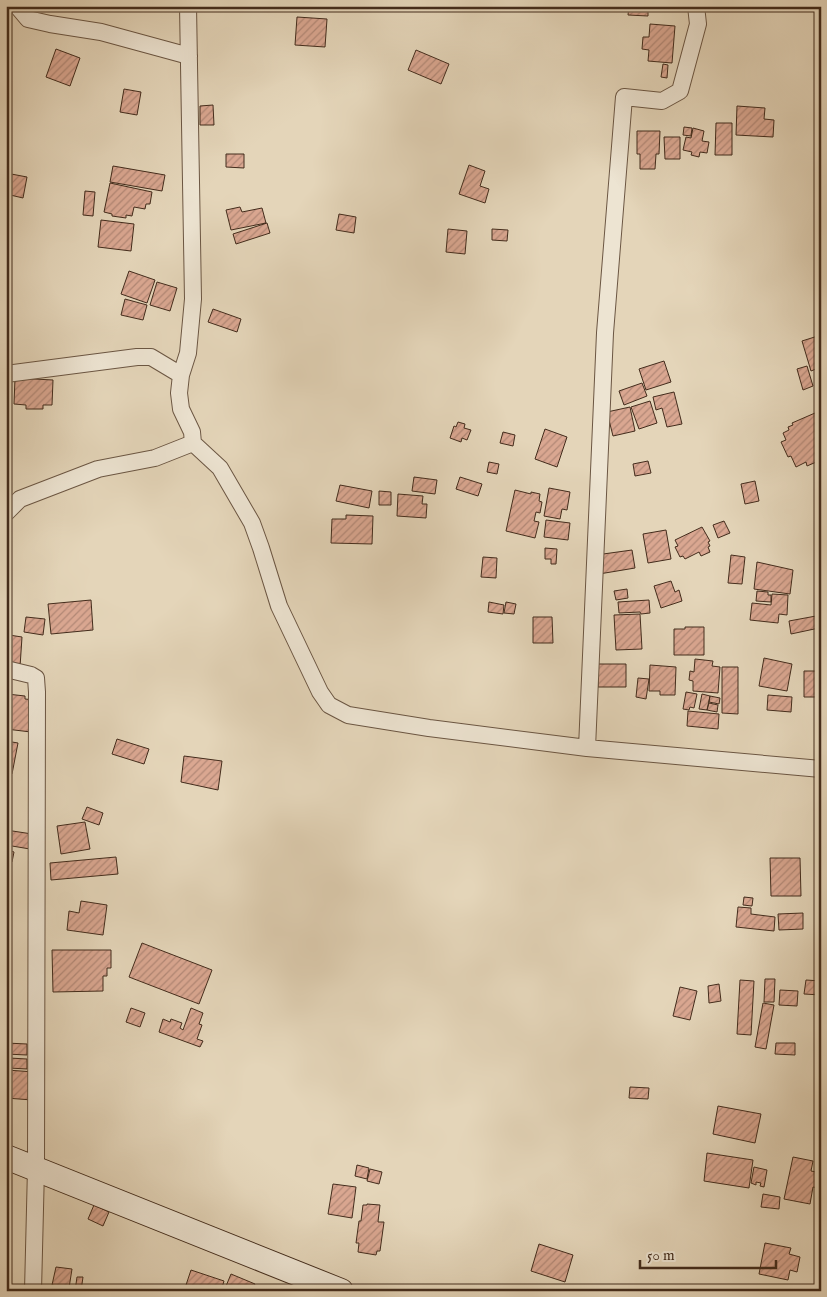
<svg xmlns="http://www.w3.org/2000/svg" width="827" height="1297" font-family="'IM FELL English',serif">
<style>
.building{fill:url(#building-hatch);stroke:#432c1c}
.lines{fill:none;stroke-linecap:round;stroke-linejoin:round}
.street-casing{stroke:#6b5643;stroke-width:18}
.secondary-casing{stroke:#432c1c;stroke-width:26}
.street{stroke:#ede4d2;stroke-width:16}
.secondary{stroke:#ede4d2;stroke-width:24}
</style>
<defs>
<pattern id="building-hatch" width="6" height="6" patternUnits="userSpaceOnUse" patternTransform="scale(1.25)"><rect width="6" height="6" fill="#daa791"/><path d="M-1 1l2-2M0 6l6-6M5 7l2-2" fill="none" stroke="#b28876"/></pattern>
</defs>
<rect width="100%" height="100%" fill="#e4d5b9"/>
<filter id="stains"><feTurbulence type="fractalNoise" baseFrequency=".004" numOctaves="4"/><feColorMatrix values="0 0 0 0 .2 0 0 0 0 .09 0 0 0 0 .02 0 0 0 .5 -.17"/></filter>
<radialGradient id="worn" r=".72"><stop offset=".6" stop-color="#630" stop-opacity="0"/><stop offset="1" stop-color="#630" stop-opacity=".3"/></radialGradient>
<path class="building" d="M629,6H666V11L648,10V16L628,15Z
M297,17L327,19L325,47L295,45Z
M650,24L675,26L672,63L648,61L649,50L642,49L643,37H649Z
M56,49L80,58L70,86L46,77Z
M416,50L449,64L441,84L408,70Z
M663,64L668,65L667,78L661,77Z
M124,89L141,92L137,115L120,112Z
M213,105L214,125H200V106Z
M737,106L765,108L764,119L774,120L773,137L736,135Z
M716,123H732V155H715Z
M684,127L692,128L691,136L683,135Z
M693,128L704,131L702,141L709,142L707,153L700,152L699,157L691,155L692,152L683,150L686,137L691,138Z
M637,131H660L659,154H656L655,169H640V154H637Z
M664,137H680V159H665Z
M226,154H244V168L226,167Z
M469,165L485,171L480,186L489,189L485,203L459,194Z
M113,166L165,175L162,191L110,182Z
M6,173L27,177L23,198L6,194Z
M110,183L152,192L150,204H146L145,209L134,207L132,216L126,215V218L112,216V214L104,212Z
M85,191L95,192L93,216L83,215Z
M240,207L242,212L262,208L266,223L231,230L226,210Z
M339,214L356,217L354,233L336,230Z
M101,220L134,224L131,251L98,247Z
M267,223L270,233L236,244L233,234Z
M448,229L467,231L465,254L446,252Z
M492,229L508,230L507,241L492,240Z
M129,271L155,280L147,303L121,294Z
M157,282L177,288L170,311L150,305Z
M125,299L147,305L143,320L121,315Z
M213,309L241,319L237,332L208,322Z
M821,335V377L819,378L816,369L811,371L802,341Z
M664,361L671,382L646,390L639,369Z
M807,366L813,386L803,390L797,369Z
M15,378L53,380L52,405H43V409H26V405L14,404Z
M642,383L647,396L624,405L619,391Z
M674,392L682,424L667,427L662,408L656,410L653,397Z
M650,401L657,423L639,429L631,407Z
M630,407L635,431L613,436L607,412Z
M815,413L818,421L821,420V460L807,466L806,462L796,467L791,456L788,457L781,442L786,440L783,433L789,430L788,427L793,425L792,423Z
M458,422L465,424L464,428L471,430L467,440L462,438L461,442L450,438L454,426L456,427Z
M545,429L567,437L557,467L535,459Z
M503,432L515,435L513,446L500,443Z
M648,461L651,473L635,476L633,464Z
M489,462L499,464L497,474L487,472Z
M414,477L437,480L435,494L412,491Z
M460,477L482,484L478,496L456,489Z
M755,481L759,501L745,504L741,484Z
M340,485L372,491L369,508L336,501Z
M549,488L570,492L567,510L562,509L560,519L544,516Z
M515,490L531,494V492L540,494L539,501L542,502L540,513L536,512L534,521L539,522L535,538L506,531Z
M379,491L391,492V505H379Z
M398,494L423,496L422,504H427L426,518L397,516Z
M346,515L373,516L372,544L331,543L332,519H346Z
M546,520L570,523L568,540L544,537Z
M724,521L730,533L718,538L713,525Z
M702,527L710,541L708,542L710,546L708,547L710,552L701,556L699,552L685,559L683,556L680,557L675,547L678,546L675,540Z
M666,530L671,559L648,563L643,534Z
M545,548L557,549L556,564H551V559H545Z
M632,550L635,568L599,574L596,555Z
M731,555L745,557L742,584L728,583Z
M483,557L497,558L496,578L481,577Z
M757,562L793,570L790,594L754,589Z
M671,581L675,592L679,590L682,601L661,608L654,586Z
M627,589L628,598L616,600L614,591Z
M757,591L768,592V595H771V602L756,601Z
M772,594L788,595L787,615L779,614L778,623L750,620L752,603L771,605Z
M91,600L93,630L51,634L48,604Z
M649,600L650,613L641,614L640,612L619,613L618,602Z
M489,602L504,605L503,614L488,612Z
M506,602L516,604L514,614L504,613Z
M640,614L642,649L616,650L614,615Z
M816,616L819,628L791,634L789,621Z
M26,617L45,619L43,635L24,632Z
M533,617H552L553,643H533Z
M685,627H704V655H674V629H685Z
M9,635L22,637L20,667L6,666Z
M764,658L792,664L787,691L759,686Z
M695,659L713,661L712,666L720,667L718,693L693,691V681L689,680L690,671L694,672Z
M598,664H626V687H598Z
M650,665L676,667L675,695H660V691H649Z
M722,667H738V714L722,713Z
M804,671H821V697H804Z
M638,678L649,679L646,699L636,697Z
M686,692L697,694L694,708L690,707L689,710L683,709Z
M7,694L25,696V699L35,700L31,732L6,729Z
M702,694L710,696L707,710L699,709Z
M768,695L792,697L791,712L767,710Z
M710,696L720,698L719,704L709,702Z
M709,703L718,705L717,712L707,710Z
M688,711L719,714L718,729L687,726Z
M117,739L149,749L144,764L112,754Z
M6,741L18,743L12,774L6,773Z
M184,756L222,761L218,790L181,782Z
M87,807L103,813L99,825L82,819Z
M85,822L90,849L61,854L57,826Z
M6,830L32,834L30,849L6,845Z
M6,849L14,852L12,862L6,860Z
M116,857L118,874L51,880L50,863Z
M770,858H800L801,896H771Z
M744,897L753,898L752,906L743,905Z
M81,901L107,905L103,935L67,930L69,911L79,913Z
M738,907L751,908V914L775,917L774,931L736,927Z
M803,913V929L779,930L778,914Z
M142,943L212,970L199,1004L129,977Z
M52,950H111V968H107V976H103V991L53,992Z
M765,979H775L774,1002H764Z
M740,980L754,981L751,1035L737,1034Z
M806,980L821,981V995L804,994Z
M719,984L721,1001L709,1003L708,986Z
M680,987L697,991L690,1020L673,1016Z
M780,990L798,991L797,1006L779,1005Z
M763,1003L774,1005L766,1049L755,1047Z
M131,1008L145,1013L140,1027L126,1022Z
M191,1008L203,1013L199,1024L202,1025L197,1039L203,1041L200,1047L159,1032L163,1019L170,1022L171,1019L182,1023L180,1028L183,1030Z
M6,1043L27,1044V1055L6,1054Z
M776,1043H795V1055L775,1054Z
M9,1058L27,1059V1069L9,1068Z
M7,1070L34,1072L32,1100L6,1098Z
M630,1087L649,1088L648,1099L629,1098Z
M718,1106L761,1114L755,1143L713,1134Z
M707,1153L753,1160L749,1188L704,1181Z
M793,1157L813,1161L811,1171L821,1173L818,1188L813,1187L810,1204L784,1199Z
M357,1165L369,1168L367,1179L355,1176Z
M754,1167L767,1170L764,1187L760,1186L761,1183L756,1182V1185L751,1183Z
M370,1169L382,1172L379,1184L367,1181Z
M333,1184L356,1187L352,1218L328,1214Z
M763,1194L780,1197L779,1209L761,1207Z
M367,1204L380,1205L378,1222H384L380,1251H377L376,1255L358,1252L359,1243H356L359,1221H361L363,1205H367Z
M94,1205L109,1212L103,1226L88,1219Z
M765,1243L791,1248L789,1254L800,1257L797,1272L790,1270L788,1280L759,1274Z
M539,1244L573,1255L565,1282L531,1271Z
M56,1267L72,1269L69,1288L52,1285Z
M191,1270L224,1281L221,1291H184Z
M231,1274L255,1284L252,1291H224Z
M77,1277H83L81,1291H75Z"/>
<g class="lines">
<g class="street-casing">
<path id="street" d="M17,6L28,19L50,24L101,32L189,56
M188,6L193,299L188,353L181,375L179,393L181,409L192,432L193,443L220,468L252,523L261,548L279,606L320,692L329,705L348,715L429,728L587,748L821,769
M6,374L137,357H151L181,375
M6,513L20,499L98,469L155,458L193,443
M6,669L31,675L36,678L37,692L36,1168L33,1291
M587,748L605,333L624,97L662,101L680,91L698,24L696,6"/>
</g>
<g class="secondary-casing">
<path id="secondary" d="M6,1157L341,1291"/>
</g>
<use href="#street" class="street"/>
<use href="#secondary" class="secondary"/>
</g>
<rect width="827" height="1297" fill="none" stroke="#e4d5b9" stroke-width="25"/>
<rect x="8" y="8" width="812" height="1282" fill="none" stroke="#432c1c" stroke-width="2.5"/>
<rect x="12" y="12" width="802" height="1272" fill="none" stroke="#432c1c"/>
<path d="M640 1260v8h136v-8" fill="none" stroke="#432c1c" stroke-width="2.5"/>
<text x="647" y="1260" font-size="15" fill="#432c1c" stroke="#ede4d2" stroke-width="4" paint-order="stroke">50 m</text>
<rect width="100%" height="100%" filter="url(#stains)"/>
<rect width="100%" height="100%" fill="url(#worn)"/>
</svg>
